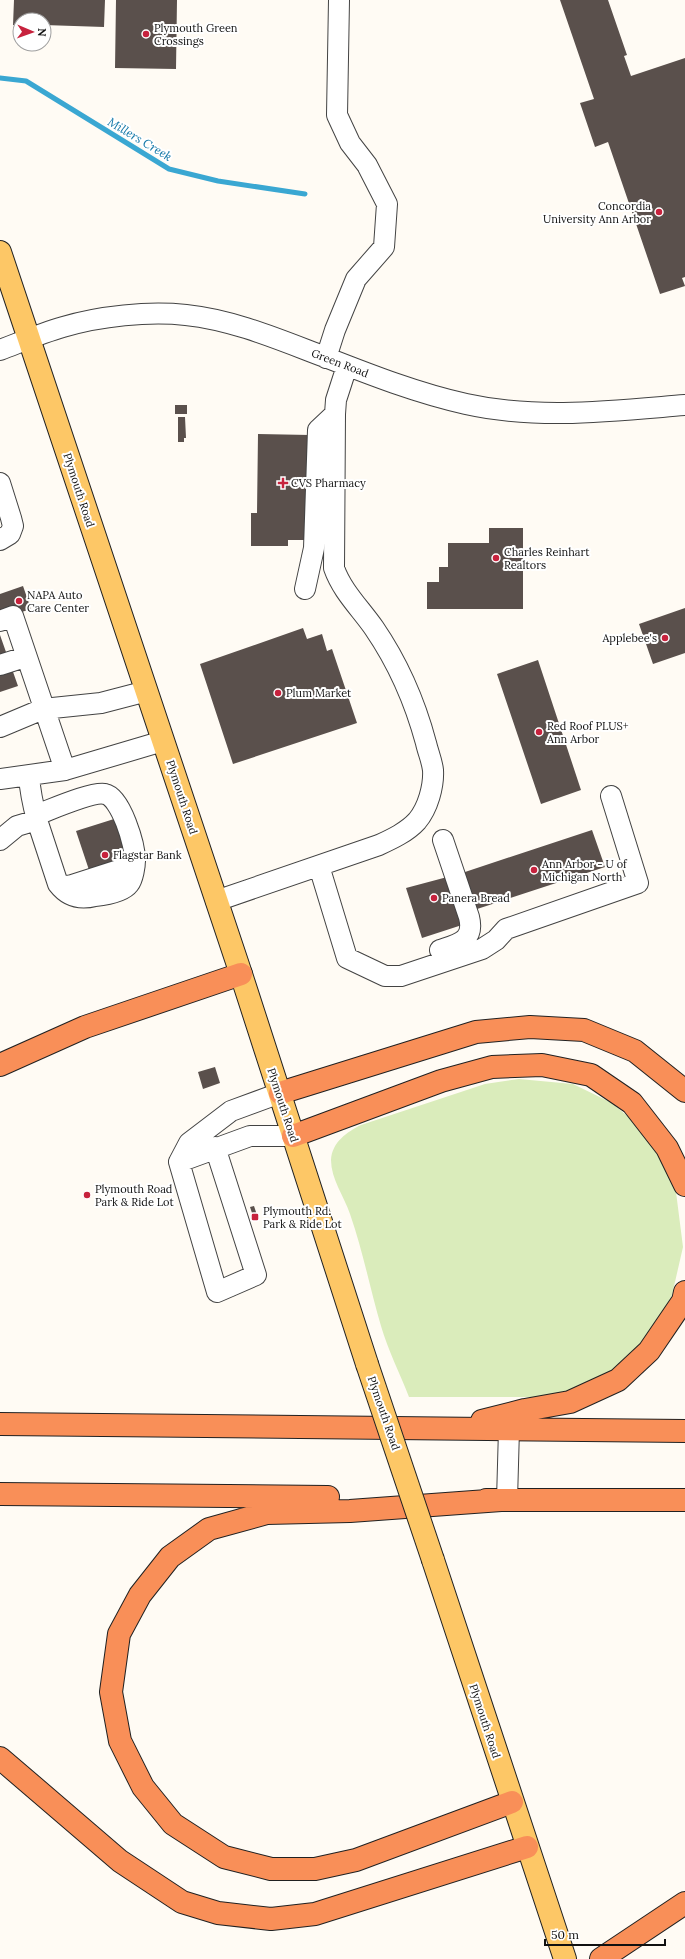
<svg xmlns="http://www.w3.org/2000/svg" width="685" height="1959" font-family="Lora,serif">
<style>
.green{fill:#daecbb}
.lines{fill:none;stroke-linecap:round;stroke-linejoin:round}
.stream{stroke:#3aa7d2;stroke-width:5}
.building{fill:#5a504c}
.minor-casing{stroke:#434343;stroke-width:22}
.major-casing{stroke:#212121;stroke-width:24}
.highway-casing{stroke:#212121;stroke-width:24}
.minor{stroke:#fff;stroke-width:20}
.major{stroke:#fdc766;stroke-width:22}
.highway{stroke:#f98f58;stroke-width:22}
.major-bridge-casing{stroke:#212121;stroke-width:24;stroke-linecap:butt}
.major-bridge{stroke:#fdc766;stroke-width:22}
.poi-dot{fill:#c7223d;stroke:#fff;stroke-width:1.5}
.labels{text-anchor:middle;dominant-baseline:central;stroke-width:4;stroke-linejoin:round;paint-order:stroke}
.poi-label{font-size:11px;fill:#101010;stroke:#fff;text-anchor:start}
.street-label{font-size:11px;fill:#101010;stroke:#fff}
.water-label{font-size:12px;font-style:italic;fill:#1378a8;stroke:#fff}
</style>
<rect width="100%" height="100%" fill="#fffbf4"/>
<path class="green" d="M519,1079L573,1084L612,1103L652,1137L676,1192L683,1247L672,1295L653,1332L622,1367L559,1397H409C400,1374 388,1350 381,1326C370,1289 363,1251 350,1214C344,1196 331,1179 331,1160C332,1142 347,1132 361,1125L485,1084Z"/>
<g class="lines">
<path class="stream" d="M0,78L26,81L169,169L218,181L305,194"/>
</g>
<path class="building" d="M14,0H105L104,27L44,25V20H20V25H13Z
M116,0H177L176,69L115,68Z
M560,0H608L627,55L624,56L631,76L685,58V277L682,278L685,286L660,294L608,142L595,147L580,103L594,99Z
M175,405H187V414H175Z
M178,417H185L186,438H184V442H178Z
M258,434L310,435L309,540H288V546H251V513H257Z
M489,528H523V609H427V582H439V567H448V543H489Z
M23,586L31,609L0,619V594Z
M685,608V653L653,664L639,624Z
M303,628L307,639L322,634L327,651L332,649L357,723L233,764L200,664Z
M0,635L18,686L0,692Z
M538,660L581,790L541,804L497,674Z
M114,819L117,828L122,827L128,859L96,891L76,831Z
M592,830L605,867L474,910L462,873Z
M451,876L462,925L422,938L406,888Z
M215,1067L220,1083L203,1089L198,1072Z
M254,1206L257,1215L253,1216L250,1207Z"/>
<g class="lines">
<g class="minor-casing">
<path id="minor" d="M0,350C21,342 42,333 63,327C100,316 148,311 186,315C234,320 280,340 325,357C371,375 417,393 466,404C538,420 612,411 685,405
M326,358L335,330L356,279L384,247L387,204L367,165L350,143L337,115L339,0
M0,483L11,518L13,526L10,534L0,540
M305,589L314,548L318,430L335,414
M0,621L13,616L65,770
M0,665L25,657
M0,727L43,709L101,703L147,691
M29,776C30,791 33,805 37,820L58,884C68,897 79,900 95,896C105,895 123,892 129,884C133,879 135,866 135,860C135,845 121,797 105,794C93,791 50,810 36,815
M0,779L65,770L163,741
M0,840L17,826L37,820
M319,866L347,958L385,976H401L482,949L496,940L506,929L638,883L611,796
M58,884L69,886L125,868L135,861
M216,901L379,845C392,839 407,832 417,821C428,808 434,786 433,770C432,761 428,752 426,743C415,702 398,663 374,628C360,608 342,591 334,568L335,414L336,400L347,366
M440,950C458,944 475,941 469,917L443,840
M215,1147L256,1275L217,1292L179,1162L189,1143L231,1111L280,1093
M179,1162L250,1136H293
M507,1500L509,1429"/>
</g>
<g class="major-casing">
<path id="major" d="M0,252L241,974L367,1364
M433,1560L565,1959"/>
</g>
<g class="highway-casing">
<path id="highway" d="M0,1065L85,1027L241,974
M280,1093L476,1032L530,1027L584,1030L635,1051L685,1091
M293,1136L441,1081L492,1067L542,1065L591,1075L632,1103L667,1148L685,1185
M482,1421L525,1410L570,1402L618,1380L649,1351L683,1301L685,1292
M0,1424L685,1431
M0,1494L328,1497
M486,1500H685
M501,1500L350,1511L267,1513L209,1529L170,1557L140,1595L119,1634L111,1692L120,1741L143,1787L173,1824L224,1857L271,1869H315L356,1860L512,1802
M0,1758L120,1861L182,1902L218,1913L271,1919L315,1914L527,1847
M601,1959L685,1903"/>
</g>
<use href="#minor" class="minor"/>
<use href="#major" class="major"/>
<use href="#highway" class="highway"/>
<g class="major-bridge-casing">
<path id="major-bridge" d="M367,1364L433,1560"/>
</g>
<use href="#major-bridge" class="major-bridge"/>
</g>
<g class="poi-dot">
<circle cx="146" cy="34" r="4"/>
<circle cx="659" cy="212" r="4"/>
<path d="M281 477h4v4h4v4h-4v4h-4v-4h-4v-4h4z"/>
<circle cx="496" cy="558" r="4"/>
<circle cx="19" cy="601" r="4"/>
<circle cx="665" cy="638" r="4"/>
<circle cx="278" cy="693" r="4"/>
<circle cx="539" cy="732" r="4"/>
<circle cx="105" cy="855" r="4"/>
<circle cx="534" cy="870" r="4"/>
<circle cx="434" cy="898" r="4"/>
<circle cx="87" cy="1195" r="4"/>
<rect x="251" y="1213" width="8" height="8" rx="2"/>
</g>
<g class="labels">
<g class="poi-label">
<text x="154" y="28">Plymouth Green<tspan x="154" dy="13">Crossings</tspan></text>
<text x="651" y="206" text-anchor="end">Concordia<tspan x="651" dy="13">University Ann Arbor</tspan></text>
<text x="291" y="483">CVS Pharmacy</text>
<text x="504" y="552">Charles Reinhart<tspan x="504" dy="13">Realtors</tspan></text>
<text x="27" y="595">NAPA Auto<tspan x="27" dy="13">Care Center</tspan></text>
<text x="657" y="638" text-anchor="end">Applebee's</text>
<text x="286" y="693">Plum Market</text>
<text x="547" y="726">Red Roof PLUS+<tspan x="547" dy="13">Ann Arbor</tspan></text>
<text x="113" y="855">Flagstar Bank</text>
<text x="542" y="864">Ann Arbor - U of<tspan x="542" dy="13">Michigan North</tspan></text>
<text x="442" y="898">Panera Bread</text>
<text x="95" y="1189">Plymouth Road<tspan x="95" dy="13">Park &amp; Ride Lot</tspan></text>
<text x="263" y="1211">Plymouth Rd.<tspan x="263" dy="13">Park &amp; Ride Lot</tspan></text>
</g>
<g class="street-label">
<text transform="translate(340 363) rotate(21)">Green Road</text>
<text transform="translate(79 490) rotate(72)">Plymouth Road</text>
<text transform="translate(182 797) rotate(72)">Plymouth Road</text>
<text transform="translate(283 1105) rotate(72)">Plymouth Road</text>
<text transform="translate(384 1413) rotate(71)">Plymouth Road</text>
<text transform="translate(485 1721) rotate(72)">Plymouth Road</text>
</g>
<g class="water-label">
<text transform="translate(140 139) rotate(31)">Millers Creek</text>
</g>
</g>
<g transform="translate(32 32) rotate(92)"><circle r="19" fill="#ffffff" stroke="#9f9f9f"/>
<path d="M0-3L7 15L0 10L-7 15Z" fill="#c7223d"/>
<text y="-6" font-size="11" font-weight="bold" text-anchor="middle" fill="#101010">N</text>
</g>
<path d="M545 1939v6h120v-6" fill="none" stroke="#101010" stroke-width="2"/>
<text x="551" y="1939" font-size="12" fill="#101010" stroke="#ffffff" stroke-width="3" paint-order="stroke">50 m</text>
</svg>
